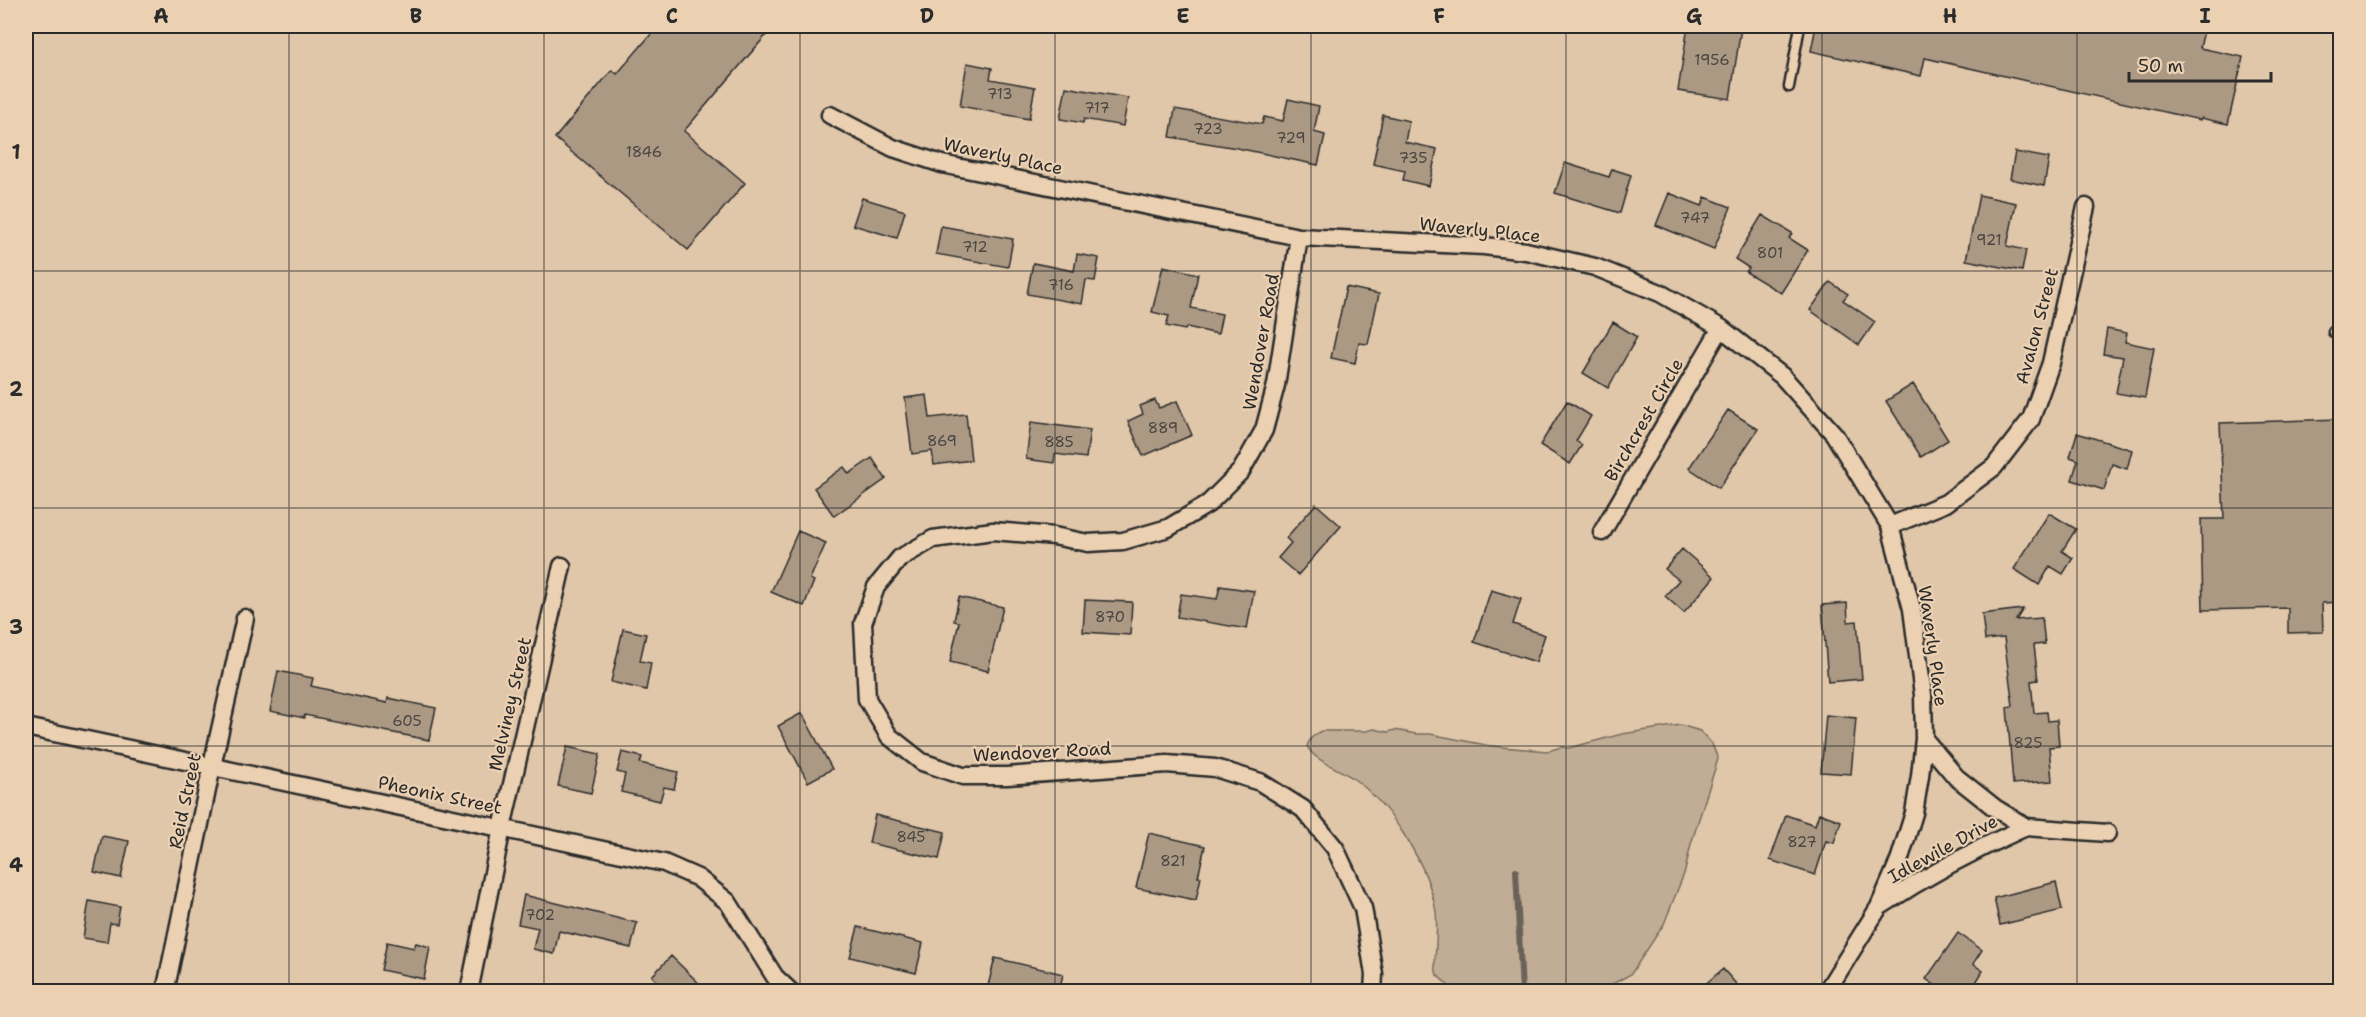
<svg xmlns="http://www.w3.org/2000/svg" width="2366" height="1017" font-family="'Shantell Sans',sans-serif">
<style>
.green{fill:#c1ad95;stroke:#766c60;stroke-width:1.5}
.lines{fill:none;stroke-linecap:round;stroke-linejoin:round}
.stream{stroke:#6b6259;stroke-width:6}
.building{fill:#ab9984;stroke:#2b2b2b;stroke-width:1.5}
.service-casing{stroke:#2b2b2b;stroke-width:13}
.minor-casing{stroke:#2b2b2b;stroke-width:21}
.service{stroke:#ebd1b2;stroke-width:8}
.minor{stroke:#ebd1b2;stroke-width:16}
.grid{fill:none;stroke:#2b2b2b;stroke-width:1.5;stroke-opacity:0.55}
.labels{text-anchor:middle;dominant-baseline:central;stroke-width:4.5;stroke-linejoin:round;paint-order:stroke}
.number-label{font-size:15px;fill:#4b4641}
.street-label{font-size:18px;fill:#2b2b2b;stroke:#ebd1b2}
.neatline{fill:none;stroke:#2b2b2b;stroke-width:2}
.grid-label{font-size:20px;text-anchor:middle;font-weight:bold;fill:#2b2b2b}
</style>
<rect width="100%" height="100%" fill="#e0c7aa"/>
<filter id="ink" filterUnits="userSpaceOnUse"><feTurbulence type="fractalNoise" baseFrequency=".0167" numOctaves="2"/><feDisplacementMap in="SourceGraphic" scale="12" xChannelSelector="R" yChannelSelector="G"/><feConvolveMatrix kernelMatrix="1 2 1 2 8 2 1 2 1" color-interpolation-filters="sRGB"/></filter>
<g filter="url(#ink)">
<path class="green" d="M1680,725L1700,731L1712,744L1718,759L1691,844L1685,871L1664,924L1631,974L1605,988L1539,992H1475L1449,986L1437,975L1435,967C1435,950 1438,929 1436,912C1429,866 1390,803 1351,777C1338,768 1313,760 1307,746L1311,738L1321,731H1367L1374,729L1388,732L1395,730L1416,734H1430L1491,746L1547,751L1562,747L1569,748L1622,734Z"/>
<g class="lines">
<path class="stream" d="M1516,871L1522,992"/>
</g>
<path class="building" d="M658,26H774L684,131L745,183L688,250L555,138L612,70L617,74Z
M1688,26H1722L1741,28L1730,99L1678,91Z
M1816,26H2205L2200,48L2243,57L2228,124L2201,118L2200,120L1925,58L1921,76L1811,51Z
M967,63L992,68L990,79L1035,87L1029,119L960,106Z
M1066,87L1128,98L1123,126L1084,119L1083,123L1060,119Z
M1288,99L1319,106L1314,132L1325,135L1318,165L1237,148L1170,137L1175,109L1262,124L1264,117L1283,121Z
M1383,115L1409,121L1405,142L1437,149L1429,186L1403,180L1405,171L1373,164Z
M2015,152L2049,158L2044,186L2010,179Z
M1565,163L1609,177L1612,169L1631,175L1620,213L1555,193Z
M1669,193L1702,206L1705,197L1731,207L1714,249L1656,225Z
M1979,195L2016,203L2007,246L2026,250L2022,271L1966,260Z
M862,198L905,211L897,238L853,225Z
M1762,215L1792,233L1789,238L1808,250L1781,293L1746,272L1749,268L1735,259Z
M941,226L1013,239L1008,267L936,254Z
M1077,254L1099,258L1095,281L1086,280L1082,304L1027,294L1033,263L1074,271Z
M1163,266L1198,274L1191,308L1222,314L1218,334L1187,327L1185,330L1166,326L1169,316L1152,312Z
M1830,282L1848,294L1843,300L1875,322L1859,345L1810,310Z
M1346,287L1379,294L1368,344L1359,343L1355,363L1331,358Z
M1613,322L1637,337L1608,388L1583,373Z
M2107,329L2127,333L2125,342L2154,348L2145,398L2116,393L2123,357L2103,354Z
M1913,384L1948,440L1921,457L1886,401Z
M927,395L930,418L966,414L971,460L934,465L932,451L912,454L905,398Z
M1155,400L1159,408L1177,401L1192,435L1143,456L1128,421L1143,414L1140,406Z
M1567,401L1591,416L1576,441L1582,445L1570,464L1540,445Z
M1728,410L1758,429L1719,488L1689,468Z
M2340,419V602L2322,603L2323,632L2288,633V608L2203,610L2201,519H2224L2220,423Z
M1031,422L1090,430L1086,458L1055,454L1054,463L1026,459Z
M2077,433L2132,450L2127,469L2112,464L2104,490L2072,480L2078,460L2070,457Z
M872,458L886,479L834,516L814,488L844,467L849,474Z
M1316,504L1341,526L1298,575L1278,558L1291,543L1286,538Z
M2049,513L2076,529L2062,551L2073,558L2063,574L2050,566L2039,585L2014,569Z
M798,531L826,543L810,579L814,581L804,606L771,592Z
M1682,549L1714,577L1684,613L1665,596L1679,580L1665,569Z
M1220,586L1254,591L1247,629L1177,617L1181,594L1217,599Z
M1491,590L1521,599L1513,624L1545,635L1536,662L1474,642Z
M959,597L1003,607L988,671L950,662L959,622L954,621Z
M1085,600L1132,602L1130,635L1083,632Z
M1847,603L1848,622L1857,621L1862,679L1828,682L1822,605Z
M2023,609L2016,620L2042,618L2045,644L2034,645L2038,680L2031,681L2034,713L2047,712L2048,721L2057,720L2059,746L2049,747L2052,781L2013,784L2007,707L2013,706L2004,638L1985,640L1982,614Z
M623,629L646,634L640,661L651,663L646,690L611,682Z
M278,671L313,678L311,686L387,703L388,698L436,708L429,740L305,715L304,718L270,711Z
M802,713L832,769L808,782L778,726Z
M1826,715L1856,718L1851,774L1821,772Z
M567,747L600,754L591,793L558,786Z
M622,752L642,757L640,763L678,772L674,789L664,787L660,801L621,792L625,774L617,772Z
M1819,813L1841,821L1834,843L1826,841L1815,875L1770,860L1786,815L1815,825Z
M875,815L945,832L939,859L869,843Z
M1149,833L1205,846L1198,877H1201L1196,900L1136,888Z
M102,836L129,841L121,878L94,872Z
M2056,882L2062,910L2000,925L1994,898Z
M524,895L637,923L631,948L559,931L554,954L533,949L538,928L518,924Z
M89,901L120,907L117,924L110,923L107,942L83,938Z
M858,927L923,943L916,973L850,957Z
M1958,933L1982,950L1973,964L1983,971L1970,992H1945L1926,979Z
M387,942L414,948L416,943L430,947L424,979L381,970Z
M671,956L708,992H668L652,976Z
M995,958L1063,974L1059,992H1011L988,986Z
M1723,969L1743,992H1696Z"/>
<g class="lines">
<g class="service-casing">
<path id="service" d="M1789,87L1800,26
M2333,332L2340,329"/>
</g>
<g class="minor-casing">
<path id="minor" d="M830,115L893,148L942,164L1299,237L1484,246L1526,251L1595,267L1660,293L1721,328L1782,376L1834,434L1890,526L1912,609L1923,695L1924,739L1920,776L1914,813L1899,861L1879,907L1826,992
M1299,237L1276,385L1264,430L1241,471L1208,504L1168,528L1123,541L1088,543L1054,536L993,531L933,539L900,558L876,587L863,623L867,699L889,736L922,762L963,776H1007L1167,764L1215,768L1260,782L1303,809L1335,848L1363,908L1374,974L1373,992
M1890,526L1946,503L1994,467L2031,419L2051,363L2086,207
M1602,532L1721,328
M26,727L664,863L698,878L728,902L775,977L791,992
M1924,739L1956,777L1995,808L2026,827L2107,833
M1879,907C1926,876 1974,850 2026,827
M165,992L212,766L245,618
M469,992L502,828L562,566"/>
</g>
<use href="#service" class="service"/>
<use href="#minor" class="minor"/>
</g>
</g>
<path class="grid" d="M289,26V992M544,26V992M800,26V992M1055,26V992M1311,26V992M1566,26V992M1822,26V992M2077,26V992M26,271H2340M26,508H2340M26,746H2340"/>
<g class="labels">
<g class="number-label">
<text x="1712" y="60">1956</text>
<text x="1000" y="94">713</text>
<text x="1097" y="108">717</text>
<text x="1208" y="129">723</text>
<text x="1291" y="138">729</text>
<text x="644" y="152">1846</text>
<text x="1413" y="158">735</text>
<text x="1695" y="218">747</text>
<text x="1989" y="240">921</text>
<text x="975" y="247">712</text>
<text x="1770" y="253">801</text>
<text x="1061" y="285">716</text>
<text x="1163" y="428">889</text>
<text x="942" y="441">869</text>
<text x="1059" y="442">885</text>
<text x="1110" y="617">870</text>
<text x="407" y="721">605</text>
<text x="2028" y="743">825</text>
<text x="911" y="837">845</text>
<text x="1802" y="842">827</text>
<text x="1173" y="861">821</text>
<text x="540" y="915">702</text>
</g>
<g class="street-label">
<text transform="translate(1003 156) rotate(12)">Waverly Place</text>
<text transform="translate(1480 230) rotate(6)">Waverly Place</text>
<text transform="translate(2037 326) rotate(-75)">Avalon Street</text>
<text transform="translate(1261 342) rotate(-80)">Wendover Road</text>
<text transform="translate(1644 420) rotate(-60)">Birchcrest Circle</text>
<text transform="translate(1933 646) rotate(82)">Waverly Place</text>
<text transform="translate(510 704) rotate(-77)">Melviney Street</text>
<text transform="translate(1042 752) rotate(-3)">Wendover Road</text>
<text transform="translate(440 795) rotate(12)">Pheonix Street</text>
<text transform="translate(185 801) rotate(-78)">Reid Street</text>
<text transform="translate(1943 849) rotate(-29)">Idlewile Drive</text>
</g>
</g>
<rect width="2366" height="1017" fill="none" stroke="#ebd1b2" stroke-width="66"/>
<path d="M2129 72v9h142v-9" fill="none" stroke="#2b2b2b" stroke-width="3"/>
<text x="2138" y="72" font-size="18" fill="#2b2b2b" stroke="#ebd1b2" stroke-width="4.5" paint-order="stroke">50 m</text>
<rect x="33" y="33" width="2300" height="951" class="neatline"/>
<g class="grid-label">
<text x="161" y="23">A</text>
<text x="416" y="23">B</text>
<text x="672" y="23">C</text>
<text x="927" y="23">D</text>
<text x="1183" y="23">E</text>
<text x="1439" y="23">F</text>
<text x="1694" y="23">G</text>
<text x="1950" y="23">H</text>
<text x="2205" y="23">I</text>
<text x="16" y="159">1</text>
<text x="16" y="396">2</text>
<text x="16" y="634">3</text>
<text x="16" y="872">4</text>
</g>
</svg>
